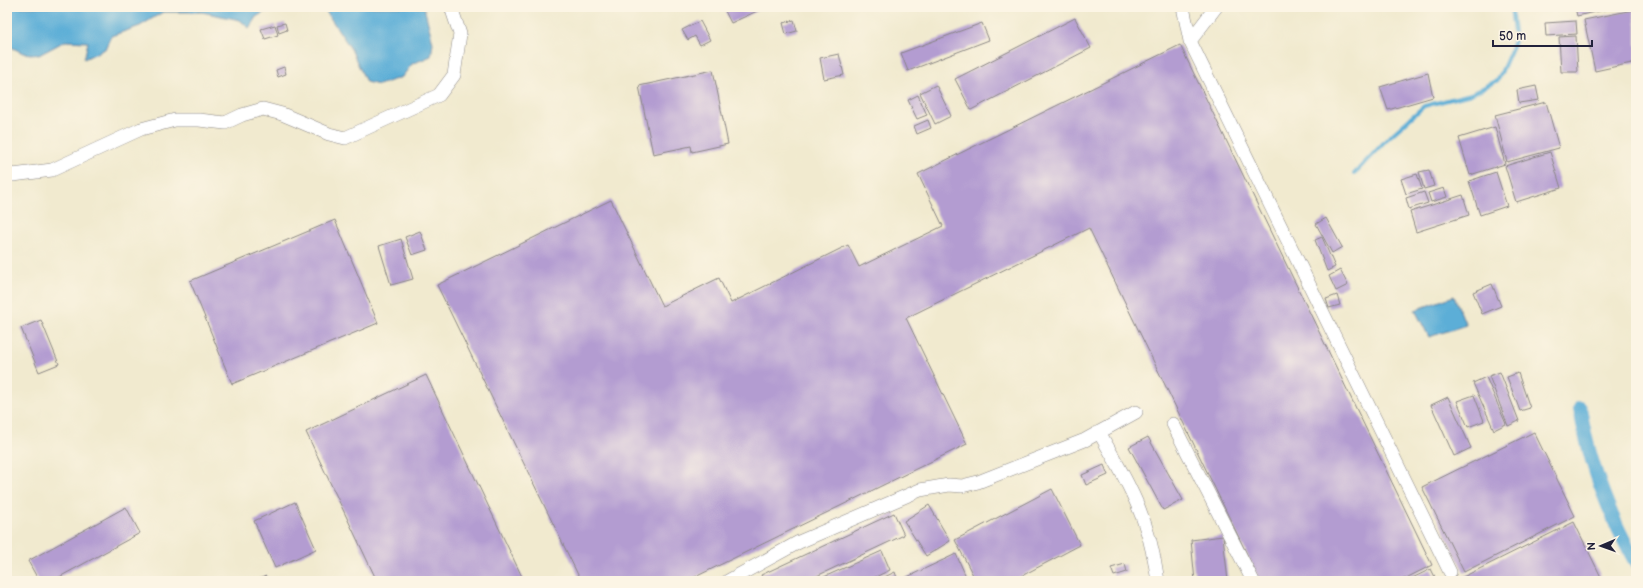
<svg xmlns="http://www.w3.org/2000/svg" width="1643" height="588" font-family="'Balsamiq Sans',sans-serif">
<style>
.water{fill:#5baed7;stroke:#3e6889}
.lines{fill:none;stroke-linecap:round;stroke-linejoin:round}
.stream{stroke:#5baed7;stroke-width:4}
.canal{stroke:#5baed7;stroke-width:14}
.building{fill:#b39cd1}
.minor-casing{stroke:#8a8685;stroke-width:14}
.minor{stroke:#fff;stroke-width:13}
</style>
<rect width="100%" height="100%" fill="#fcf5e5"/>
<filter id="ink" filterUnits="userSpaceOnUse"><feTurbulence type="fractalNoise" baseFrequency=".025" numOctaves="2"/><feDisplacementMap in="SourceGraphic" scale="8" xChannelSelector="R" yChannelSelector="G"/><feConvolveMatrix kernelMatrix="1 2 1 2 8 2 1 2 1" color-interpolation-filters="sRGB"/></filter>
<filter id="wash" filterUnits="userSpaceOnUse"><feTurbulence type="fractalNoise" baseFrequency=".012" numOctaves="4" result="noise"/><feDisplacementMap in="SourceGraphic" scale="16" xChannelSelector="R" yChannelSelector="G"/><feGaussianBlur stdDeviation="0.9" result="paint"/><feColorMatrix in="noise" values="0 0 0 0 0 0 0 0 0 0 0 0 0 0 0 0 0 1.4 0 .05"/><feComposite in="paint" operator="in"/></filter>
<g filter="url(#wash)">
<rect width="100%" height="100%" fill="#f1eacf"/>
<path class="water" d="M7,7H273L256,17L249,28L240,20L202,12H163L140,26L111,36L105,49L84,59L88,42L65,41L39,55L23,53L7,45Z
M323,7H424L433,43L431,56L412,64L402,77L379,85L366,82L351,49Z
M1454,296L1466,325L1429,337L1415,310Z"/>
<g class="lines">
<path class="stream" d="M1354,174L1387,139L1424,106L1471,94L1498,80L1515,41L1511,7"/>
<path class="canal" d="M1580,408C1589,463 1609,515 1636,563"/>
</g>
<g id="blocks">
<path class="building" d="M723,7H766L731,23Z
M1575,7H1612V8L1577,16Z
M1633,10L1636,24V62L1595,71L1584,20Z
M1075,18L1091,48L971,110L955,79Z
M794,20L797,31L786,34L783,23Z
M700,21L710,40L700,45L695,36L688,40L682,30Z
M1576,21L1577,34L1546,36L1545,23Z
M285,23L287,30L279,33L277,25Z
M982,23L989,40L908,71L901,53Z
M275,25L278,35L265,39L261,29Z
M1576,36L1578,72H1561L1559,37Z
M1180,45L1432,565L1400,581H1260L1089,228L906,318L967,444L687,581H581L437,285L611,200L662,306L719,278L731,303L848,245L859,267L943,226L918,174Z
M839,54L844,75L824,79L820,58Z
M284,67L286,74L278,77L276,70Z
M713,70L728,144L692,152L691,146L653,154L639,86Z
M1428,73L1433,97L1388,110L1380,87Z
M936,85L951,116L935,124L920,93Z
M1536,86L1539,100L1519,103L1517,90Z
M918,95L927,115L917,119L908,100Z
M1546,102L1559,148L1507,162L1495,115Z
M928,120L931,128L917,134L914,126Z
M1495,127L1505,164L1470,175L1459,138Z
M1550,152L1561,188L1516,202L1505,166Z
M1429,170L1434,186L1424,189L1419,172Z
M1496,172L1507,206L1480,215L1469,181Z
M1417,174L1422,189L1406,194L1401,179Z
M1444,188L1447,197L1431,202L1428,193Z
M1424,192L1428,203L1409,209L1406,198Z
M1463,195L1469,215L1416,232L1410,212Z
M1326,218L1342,247L1332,253L1316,224Z
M335,220L378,323L232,384L190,281Z
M420,231L427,250L412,255L405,237Z
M1322,237L1335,267L1327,271L1315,240Z
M401,239L413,279L391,285L379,246Z
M1340,270L1348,285L1336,291L1329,276Z
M1492,284L1501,306L1482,314L1473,292Z
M1337,295L1340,305L1329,308L1326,299Z
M41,320L59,364L39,372L21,328Z
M1500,372L1519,421L1508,426L1489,376Z
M1518,373L1530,408L1520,411L1507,377Z
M426,375L524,581H377L306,432Z
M1486,377L1506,424L1494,430L1473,383Z
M1474,395L1484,421L1468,427L1457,401Z
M1448,397L1471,448L1454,456L1431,405Z
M1534,432L1575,516L1464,572L1422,487Z
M1148,437L1183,500L1163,510L1129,447Z
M1104,465L1108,475L1086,485L1082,475Z
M1052,489L1080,545L1012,581H976L955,540Z
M295,502L316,549L275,568L254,521Z
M929,505L950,541L926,556L904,521Z
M126,507L140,533L52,581H39L28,561Z
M894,513L904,535L806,581H764L761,575Z
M1574,522L1601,577L1592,581H1455Z
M1223,536L1228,581H1195L1191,540Z
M882,551L890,570L867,581H815Z
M956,554L968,581H906L905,578Z
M1125,564L1127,572L1114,576L1111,568Z
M1431,569L1437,581H1406Z
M895,572L898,581H876Z
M266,576L268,581H254Z"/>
</g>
</g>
<g filter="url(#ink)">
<use href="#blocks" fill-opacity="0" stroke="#8a8685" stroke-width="1"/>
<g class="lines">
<g class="minor-casing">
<path id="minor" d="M1183,7L1190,41L1450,572
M1190,41L1216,7
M7,173L13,175L52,170L141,129L175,120H199L225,123L242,115L263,109L282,114L329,134L345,138L439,95L454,75L460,34L451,7
M1173,424L1253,581
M1099,432C1111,453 1123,473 1133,495C1146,522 1154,552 1158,581
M728,581L799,542L920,490L949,485L962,486L978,482L1085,440L1136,412"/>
</g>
<use href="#minor" class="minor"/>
</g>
</g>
<rect width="1643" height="588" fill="none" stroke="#fcf5e5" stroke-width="24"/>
<g transform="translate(1601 546) rotate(268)" stroke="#fcf5e5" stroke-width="3" paint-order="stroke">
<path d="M0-3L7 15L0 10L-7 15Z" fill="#22223b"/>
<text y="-6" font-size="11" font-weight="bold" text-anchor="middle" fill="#22223b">N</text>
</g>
<path d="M1493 40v6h99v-6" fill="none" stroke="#22223b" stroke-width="2"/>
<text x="1499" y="40" font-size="12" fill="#22223b" stroke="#fcf5e5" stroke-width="3" paint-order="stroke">50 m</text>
</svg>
